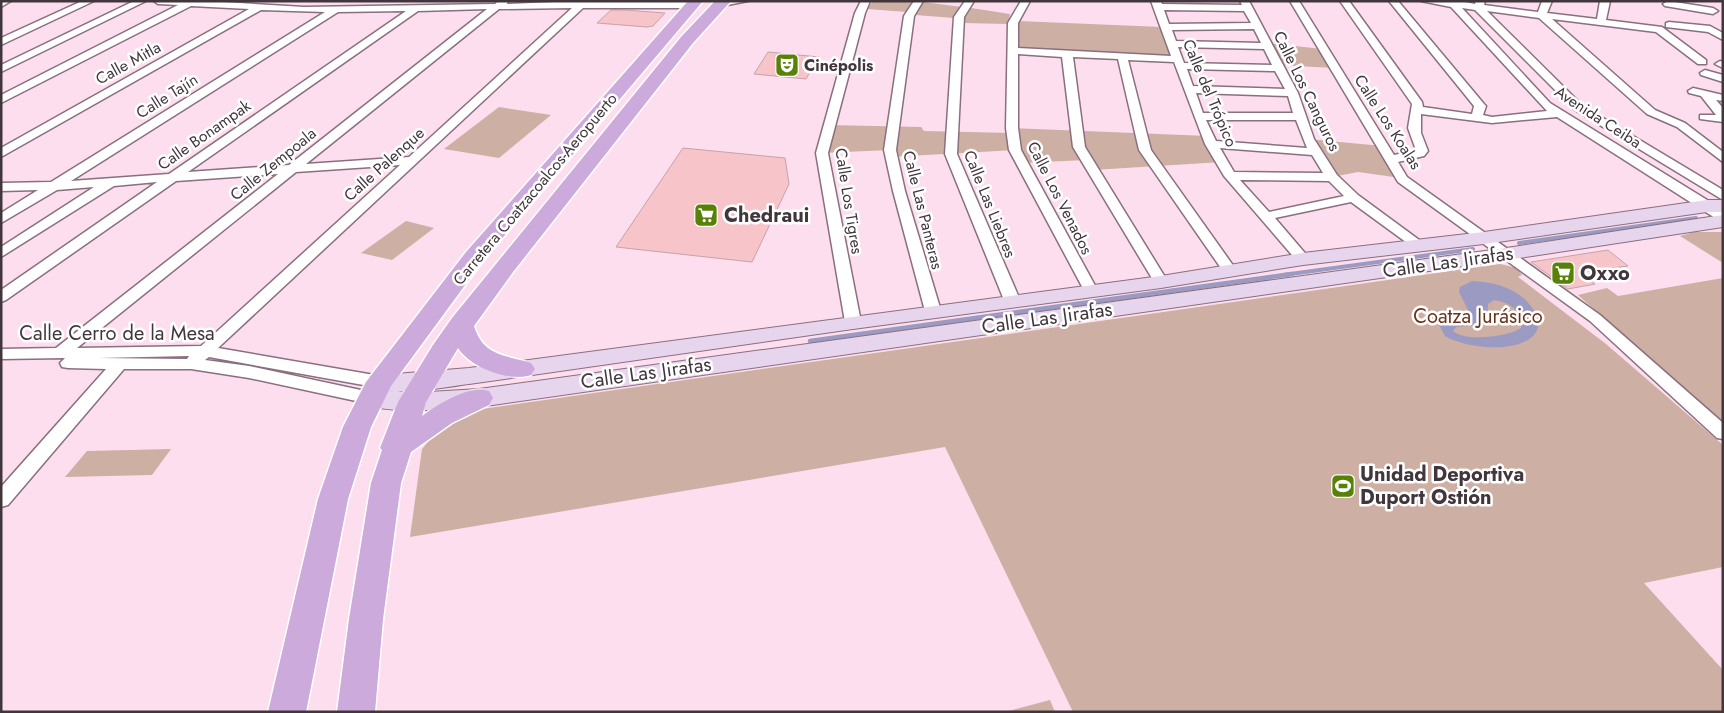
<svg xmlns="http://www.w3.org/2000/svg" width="1724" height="713" font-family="Jost,sans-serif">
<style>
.green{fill:#cdafa4}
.water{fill:#9b9ac2;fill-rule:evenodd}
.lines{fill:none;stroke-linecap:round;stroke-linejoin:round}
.stream-far1{stroke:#9b9ac2;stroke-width:4}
.stream{stroke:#9b9ac2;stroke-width:4.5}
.building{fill:#f7c5c9;stroke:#c5a3a6}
.minor-casing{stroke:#8a6f7e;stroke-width:3}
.secondary-casing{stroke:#8a6f7e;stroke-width:2}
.primary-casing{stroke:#fff;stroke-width:3}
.minor{fill:#fff;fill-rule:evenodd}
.secondary{fill:#e6d5ed;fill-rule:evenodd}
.primary{fill:#ccaadc;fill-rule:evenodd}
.labels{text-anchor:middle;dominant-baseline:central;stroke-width:5;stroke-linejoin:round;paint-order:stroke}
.far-street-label{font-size:16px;fill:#42363d;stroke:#fff}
.far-poi-label{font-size:16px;font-weight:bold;fill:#42363d;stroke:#fff;text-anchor:start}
.poi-label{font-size:20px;font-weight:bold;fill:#42363d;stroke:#fff;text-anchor:start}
.street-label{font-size:20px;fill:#42363d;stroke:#fff}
.park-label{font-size:20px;fill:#6a321b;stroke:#fff}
</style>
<rect width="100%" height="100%" fill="#fddeef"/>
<path class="green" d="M873,1H916L907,12L867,9Z
M923,2L962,7L954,18L915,15Z
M971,8L1010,14L1008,24L964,23V17Z
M1018,21L1162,27L1173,56L1019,49Z
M1267,43L1322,49L1334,68L1277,65Z
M499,107L551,115L499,158L444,149Z
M828,125L921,127L924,131L1012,133V128L1208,136L1222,162L1093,170L1086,160L1021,163L1015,150L891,157L890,150L822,153Z
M1308,139L1382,146L1401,178L1358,172L1332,177Z
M406,221L434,228L392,260L361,253Z
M1694,232H1723V263L1680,236Z
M1500,264L1517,268L1522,275L1518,277L1606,344L1723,445V567L1644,583L1723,670V712H1073L945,447L410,537L422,449L432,437L462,416L482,409Z
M1723,278V424L1578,295L1607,288L1618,296Z
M171,449L152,475L65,477L87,451Z
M1050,700L1055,712H1005Z"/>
<path class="water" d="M1472,281C1497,282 1525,290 1536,315C1540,322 1539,330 1533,336C1515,354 1465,348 1445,336L1439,325L1442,320L1468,314L1469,312L1459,292L1460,287ZM1494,300C1509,302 1524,311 1521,328C1508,337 1465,342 1453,331L1456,327L1476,325L1487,318L1488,304Z"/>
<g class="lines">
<path class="stream-far1" d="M1519,243L1696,218
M1283,275L1473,249"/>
<path class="stream" d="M810,341L1292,274"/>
</g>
<path class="building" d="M611,10H625L665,13L653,26L647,27L597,23Z
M768,52L819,57L806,79L754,74Z
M683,148L785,158L789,184L752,262L616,247Z
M1608,250L1628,266L1579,272L1595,284L1568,289L1531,262Z"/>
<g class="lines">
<g class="minor-casing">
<path id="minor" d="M1,1H11L1,7Z
M82,1H94L1,45V38Z
M134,1H146L1,72V65Z
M154,1H207L304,7L495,4L498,1H508L507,4L579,1L691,2L696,5L691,8H583L218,348L380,376L386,378L388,382L386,386L380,388L209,357L205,360L249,366L370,392L376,394L379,398L376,402L370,404L249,378L191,369H124L8,505L1,507V487L106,369L68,368L62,367L60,363L65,358L1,359V349L56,348L278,174L176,181L6,300L1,302V290L157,182L114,186L1,257V247L94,187L57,190L1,223V213L38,190L1,191V183L51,182L325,12L261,10L1,157V148L249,9L191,6L1,103V95L178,5L158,4ZM572,8L409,157L306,164L499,9ZM487,9L289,165L188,172L418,11ZM406,11L169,174L71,181L338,12ZM400,165L201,346L77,348L296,172ZM189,356L187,359L99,358Z
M719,1H748L722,6L719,5Z
M861,1H870L865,13L828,153L861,322L853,327L845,322L816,153L855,13Z
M914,1H923L914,16L896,150L905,191L941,311L933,316L925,311L893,191L884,150L904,16Z
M965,1H974L964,17L957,154L1020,300L1012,305L1004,300L945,154L954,17Z
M1021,1H1030L1018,23V48L1171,56L1151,1H1161L1162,4L1242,5L1240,1H1249L1298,93L1314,139L1337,175L1358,195L1426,245L1424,248H1414L1351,202L1275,218L1310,259L1308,262H1298L1224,176L1205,144L1174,62L1128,60L1151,150L1237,271L1230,275L1225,274L1139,150L1118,59L1073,57L1085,147L1168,282L1161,286L1156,285L1073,147L1062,57L1018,54V128L1021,150L1098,291L1096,294H1086L1009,150L1006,128L1008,23ZM1164,10L1244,11L1251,23L1169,24ZM1254,29L1261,43L1176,41L1172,30ZM1178,47L1264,49L1272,65L1184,63ZM1187,69L1275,71L1285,89L1193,86ZM1196,93L1288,96L1293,113H1203ZM1206,120H1296L1307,148L1216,141ZM1220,148L1312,155L1323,173L1234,172ZM1240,180L1329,181L1344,196L1269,212Z
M1290,1H1299L1394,155L1416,150L1408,128L1412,104L1340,1H1349L1422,102L1423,107L1472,114L1474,106L1389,1H1398L1484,104L1486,106L1483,115L1492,117L1547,111L1451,7L1421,1H1460L1475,4L1476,1H1485L1484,5L1538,12L1542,1H1552L1547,13L1597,19L1600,1H1610L1606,20L1662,27L1706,60V64H1698L1656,32L1552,19L1655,110L1685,123L1723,152V162L1677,127L1647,114L1539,18L1487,11L1583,106L1723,190V200L1575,110L1475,10L1462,8L1550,103L1712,203L1723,212V223L1557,117L1492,123L1421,114V133L1428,151L1424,156L1398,162L1407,177L1600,315L1723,423V439L1717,438L1590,321L1398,182Z
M1668,1L1713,8L1718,11L1713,14L1665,6L1663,4Z
M1669,22L1710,26L1723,33V40L1708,32L1666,27V23Z
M1720,61L1723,62V68L1715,64Z
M1705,70L1723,75V82L1701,75L1700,73Z
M1693,88L1723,95V101L1716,100L1723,108V122L1700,119V115H1716L1701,96L1689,93L1688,91Z"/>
</g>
<g class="secondary-casing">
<path id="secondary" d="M1707,200H1723V212H1707L1484,244L1303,265L1161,288L853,329L469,384C439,388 401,396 371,388L368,382L371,376L469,368L1161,276L1303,253L1484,232Z
M1723,215V227L1506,260L479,407C440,409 399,415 361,404L358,398L361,392L370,389L412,393L479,389L1506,248Z"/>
</g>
<g class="primary-casing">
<path id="primary" d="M688,1H703L482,262L391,386L371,427L348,499L306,712H268L318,499L343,427L366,382L466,252Z
M715,1H731L693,43L513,272L474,326C483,356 505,355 531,363L535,369L531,375C509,382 471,368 458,348L426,402L422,416C439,404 468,385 489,391L493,398L489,405L452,423L411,452L401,483L383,619L375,712H337L349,619L371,483L382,450L380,448L398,402L433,345L452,318L681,37Z"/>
</g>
<use href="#minor" class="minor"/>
<use href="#secondary" class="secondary"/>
<use href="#primary" class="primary"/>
</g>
<defs>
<g id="theatre-square" transform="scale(1.25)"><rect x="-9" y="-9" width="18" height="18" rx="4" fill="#578107" stroke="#fff"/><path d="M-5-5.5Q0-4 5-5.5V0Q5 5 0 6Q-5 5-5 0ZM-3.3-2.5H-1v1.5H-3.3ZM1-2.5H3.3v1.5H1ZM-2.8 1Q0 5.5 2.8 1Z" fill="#fff"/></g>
<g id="supermarket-square" transform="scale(1.25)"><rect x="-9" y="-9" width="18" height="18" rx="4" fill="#578107" stroke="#fff"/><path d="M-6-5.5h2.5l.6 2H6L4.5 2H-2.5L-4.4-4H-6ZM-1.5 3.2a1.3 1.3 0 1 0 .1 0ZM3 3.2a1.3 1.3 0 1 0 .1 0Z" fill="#fff"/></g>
<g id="stadium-square" transform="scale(1.25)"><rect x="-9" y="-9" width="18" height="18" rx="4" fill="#578107" stroke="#fff"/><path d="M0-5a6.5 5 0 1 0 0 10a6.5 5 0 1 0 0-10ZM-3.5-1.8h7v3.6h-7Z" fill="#fff"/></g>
</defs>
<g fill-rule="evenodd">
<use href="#theatre-square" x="787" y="65"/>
<use href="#supermarket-square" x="706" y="215"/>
<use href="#supermarket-square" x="1563" y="273"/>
<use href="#stadium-square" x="1343" y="486"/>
</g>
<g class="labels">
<g class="far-street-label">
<text transform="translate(128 63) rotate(-29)">Calle Mitla</text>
<text transform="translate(1307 91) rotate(64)">Calle Los Canguros</text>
<text transform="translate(1210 93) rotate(67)">Calle del Trópico</text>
<text transform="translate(167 96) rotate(-32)">Calle Tajín</text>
<text transform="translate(1598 117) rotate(33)">Avenida Ceiba</text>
<text transform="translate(1388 122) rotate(57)">Calle Los Koalas</text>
<text transform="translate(204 135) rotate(-35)">Calle Bonampak</text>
<text transform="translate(273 164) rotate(-39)">Calle Zempoala</text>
<text transform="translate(384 164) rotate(-42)">Calle Palenque</text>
<text transform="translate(535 189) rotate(-50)">Carretera Coatzacoalcos-Aeropuerto</text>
<text transform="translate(1060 198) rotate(63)">Calle Los Venados</text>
<text transform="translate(849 201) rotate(81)">Calle Los Tigres</text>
<text transform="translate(990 204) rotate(68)">Calle Las Liebres</text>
<text transform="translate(923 210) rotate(76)">Calle Las Panteras</text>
</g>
<g class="far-poi-label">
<text x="804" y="65">Cinépolis</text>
</g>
<g class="poi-label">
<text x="724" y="215">Chedraui</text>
<text x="1580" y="273">Oxxo</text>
<text x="1360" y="474">Unidad Deportiva<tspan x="1360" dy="23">Duport Ostión</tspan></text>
</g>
<g class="street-label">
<text transform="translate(1448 262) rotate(-8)">Calle Las Jirafas</text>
<text transform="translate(1047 318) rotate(-8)">Calle Las Jirafas</text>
<text x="117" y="333">Calle Cerro de la Mesa</text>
<text transform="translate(646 373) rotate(-8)">Calle Las Jirafas</text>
</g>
<g class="park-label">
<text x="1478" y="316">Coatza Jurásico</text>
</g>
</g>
<rect width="1724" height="713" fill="none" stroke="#42363d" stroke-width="5"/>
</svg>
